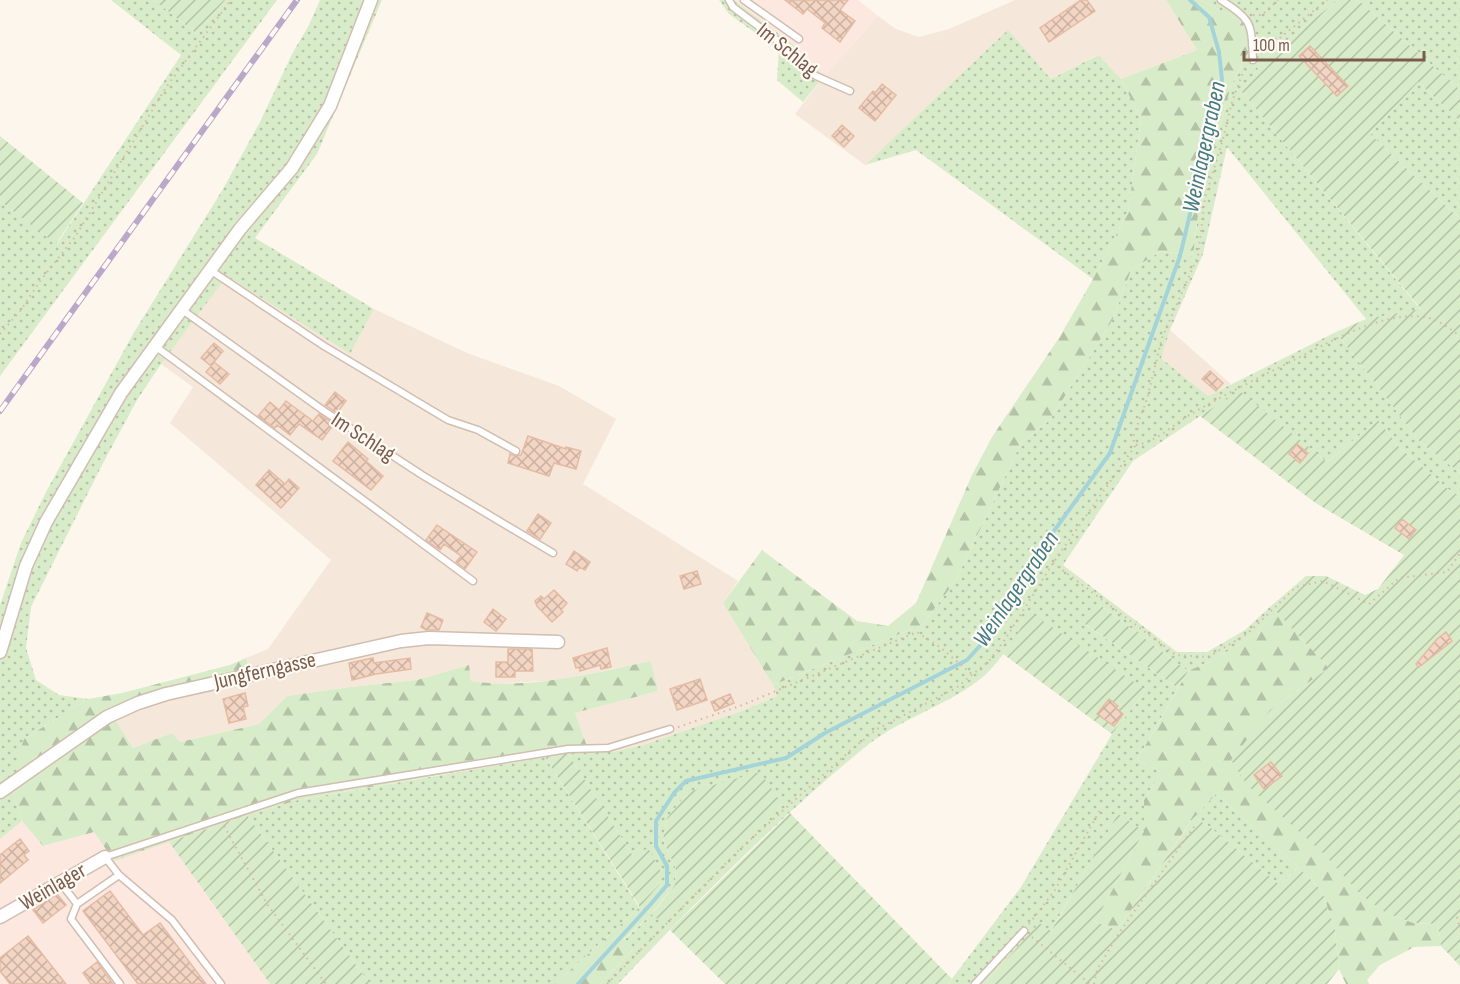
<svg xmlns="http://www.w3.org/2000/svg" width="1460" height="984" font-family="'Sofia Sans Condensed',sans-serif">
<style>
.residential{fill:#f5e8da}
.commercial{fill:#fde8e0}
.grass{fill:url(#grass-dots);fill-rule:evenodd}
.forest{fill:url(#forest-firs)}
.garden{fill:url(#garden-furrows)}
.lines{fill:none;stroke-linecap:round;stroke-linejoin:round}
.stream{stroke:#a5d3da;stroke-width:4}
.building{fill:url(#building-cross-hatch);stroke:#e6bba3;stroke-width:1.5}
.service-casing{stroke:#d1beb0;stroke-width:9}
.minor-casing{stroke:#d1beb0;stroke-width:15}
.path{stroke:#d9b8a5;stroke-width:2;stroke-dasharray:1.5 4.5;stroke-linecap:butt}
.service{stroke:#fff;stroke-width:6}
.minor{stroke:#fff;stroke-width:12}
.rail-casing{stroke:#b9a8c9;stroke-width:6}
.rail{stroke:#fffaf3;stroke-width:4;stroke-dasharray:11;stroke-linecap:butt}
.labels{text-anchor:middle;dominant-baseline:central;stroke-width:4.5;stroke-linejoin:round;paint-order:stroke}
.street-label{font-size:22px;fill:#7a5c4d;stroke:#fffaf3}
.water-label{font-size:24px;font-style:italic;fill:#437c86;stroke:#fffaf3}
</style>
<defs>
<pattern id="grass-dots" width="8" height="8" patternUnits="userSpaceOnUse" patternTransform="scale(1.5)"><rect width="8" height="8" fill="#d8ecc9"/><path d="M2 2h.1M6 6h.1" fill="none" stroke="#b4c2a5" stroke-width="1.8" stroke-linecap="round"/></pattern>
<pattern id="forest-firs" width="22" height="20" patternUnits="userSpaceOnUse" patternTransform="scale(1.5)"><rect width="22" height="20" fill="#d8ecc9"/><path d="M5 1l3.5 6h-7zM16 11l3.5 6h-7z" fill="#b4c2a5"/></pattern>
<pattern id="garden-furrows" width="10" height="10" patternUnits="userSpaceOnUse" patternTransform="scale(1.5)"><rect width="10" height="10" fill="#d8ecc9"/><path d="M-1 1l2-2M0 10L10 0M9 11l2-2" fill="none" stroke="#b4c2a5"/></pattern>
<pattern id="building-cross-hatch" width="8" height="8" patternUnits="userSpaceOnUse" patternTransform="scale(1.5)"><rect width="8" height="8" fill="#f3d5c3"/><path d="M0 0l8 8M0 8l8-8" fill="none" stroke="#cab0a1"/></pattern>
</defs>
<rect width="100%" height="100%" fill="#fdf6ec"/>
<path class="residential" d="M1015,0H1166L1197,50L1121,79L1097,55L1051,79L1008,31L865,165L795,114L825,75L878,16L896,29L919,37L949,29Z
M227,275L350,354L374,309L467,353L559,386L616,419L583,484L738,581L723,603L773,685L777,696L742,711L643,745L613,752H589L575,713L658,691L651,661L560,680L489,684L471,681L469,665L417,680L350,687L287,696L259,724L180,742L172,733L133,748L111,713L251,673L246,658L268,649L331,560L170,423L193,387L161,364Z
M1170,330L1231,384L1208,396L1161,358Z"/>
<path class="commercial" d="M734,0H858L878,16L825,75L797,56L800,50Z
M22,821L43,846L94,832L114,860L169,842L270,984H0V839Z"/>
<path class="grass" d="M111,0H154L197,34L225,0H277L0,376V201L57,244L181,55Z
M320,0H382L317,154L255,238L374,309L350,354L227,276L161,364L137,400L101,467L31,607L26,648L36,680L59,695L88,699L24,739L21,781L13,792L22,821L0,839V605L21,543L46,492L133,334L223,189L260,122L292,54L309,25Z
M719,0H734L800,50L797,56L825,75L803,102L777,80L779,50L729,14Z
M1201,0H1338L1265,58L1242,92L1421,310L1366,319L1227,147L1203,254L1170,330L1161,358L1208,396L1336,332L1420,442L1460,473V499L1399,447L1378,420L1327,462L1240,392L1200,416L1133,461L1063,565L1177,652H1207L1245,630L1271,606L1277,612L1250,638L1211,661L1188,671L1100,605L1086,625L1178,688L1137,760L1161,772L1144,800V831L1118,815L1050,932L1039,924L985,984H948L1021,887L1112,734L1146,690L1010,644C1003,655 994,667 984,676C948,706 900,718 864,748C776,820 696,902 618,984H600L633,949L624,940L652,914L640,907L555,984H370L247,815L298,800L545,757L639,907L633,856L567,752H613L643,745L742,711L777,696L773,685L922,625L956,580L1021,443L1050,420L1113,319L1131,270L1161,251L1193,256L1200,198L1231,86L1248,53L1243,22ZM688,792L781,805L652,913L675,885L676,869L663,840L667,818Z
M1358,0H1460V90Z
M1008,30L1051,79L1098,55L1121,79L1141,119L1128,212L1093,279L916,150L865,165Z
M1418,82L1460,121V219L1370,134Z
M1216,794L1298,867L1280,885L1211,828L1194,817Z"/>
<path class="forest" d="M1166,0H1201L1243,22L1247,31L1248,53L1231,86L1200,198L1193,256L1161,251L1131,270L1113,319L1050,420L1021,443L956,580L922,625L773,685L723,603L762,550L857,621L888,626L916,603L972,475L992,437L1059,338L1093,279L1128,212L1141,119L1121,79L1197,50Z
M1277,612L1329,668L1270,710L1323,853L1362,895L1386,913L1414,923L1438,924L1441,946L1414,947L1380,965L1367,980L1369,984H1346L1339,969L1335,930L1322,891L1298,867L1216,794L1191,821L1117,930L1095,922L1144,831V800L1161,772L1137,760L1188,671L1211,661L1250,638Z
M246,658L251,674L111,713L133,748L172,733L180,742L259,724L287,696L350,687L417,680L469,665L471,681C531,690 593,673 651,661L658,691L575,713L589,752H567L298,800L247,815L114,861L94,832L43,846L22,821L13,792L21,781L16,763L24,739L88,699L122,693L230,665Z
M640,907L652,914L624,939L633,949L600,984H555Z"/>
<path class="garden" d="M154,0H225L197,34Z
M1338,0H1358L1460,90V121L1418,82L1370,134L1460,219V473L1420,442L1336,332L1366,319L1421,309L1242,92L1265,58Z
M0,136L83,203L56,244L0,201Z
M1240,391L1327,462L1378,420L1399,447L1460,499V966L1441,946L1438,924L1414,923L1386,913L1361,895L1323,853L1247,785L1231,760L1270,710L1329,668L1271,606L1306,576H1326L1365,595L1378,589L1404,555L1317,504L1200,416Z
M1100,605L1188,671L1178,688L1085,624Z
M1031,613L1146,690L1112,734L1003,654Z
M567,752L633,856L648,848L660,869L658,886L640,907L545,757Z
M760,772L782,804L660,921L652,914L675,885L676,869L663,840L667,818L688,792Z
M790,813L952,979L948,984H725L670,930Z
M1118,814L1144,831L1095,922L1117,930L1194,817L1211,828L1280,885L1298,867L1322,891L1335,930L1339,969L1327,984H985L1039,923L1051,931Z
M247,815L370,984H270L169,842Z"/>
<g class="lines">
<path class="stream" d="M578,984L650,905L667,885V866L656,846V821L674,793L686,781L786,758L825,733L967,660L988,637L1031,563L1110,453L1180,256L1222,80L1219,52L1209,17L1190,0"/>
</g>
<path class="building" d="M785,0H848L840,10L855,21L840,42L822,28L825,23L807,9L803,14Z
M1081,0H1087L1095,11L1049,42L1040,28Z
M1310,46L1348,86L1337,96L1299,56Z
M882,84L896,95L875,121L859,108L873,91L875,93Z
M842,125L854,136L844,147L832,136Z
M214,343L223,351L214,362L229,374L220,384L206,372L211,366L201,358Z
M1210,371L1223,383L1216,391L1202,379Z
M335,392L346,401L337,413L325,405Z
M286,401L313,421L319,414L330,421L333,425L322,440L299,424L290,435L277,425L275,428L258,416L270,402L279,410Z
M528,436L566,449V447L581,451L576,469L554,463L549,476L508,463L510,454L516,456L521,455Z
M348,442L368,459L366,461L383,476L371,490L333,461Z
M1297,444L1308,453L1300,463L1289,454Z
M269,470L285,484L289,479L299,488L281,508L256,485Z
M538,514L551,523L540,539L527,531Z
M1402,519L1416,530L1409,539L1395,528Z
M437,525L477,552L465,569L456,562L461,556L444,544L440,550L426,540Z
M574,551L590,562L585,570L579,567L577,571L566,564Z
M697,571L701,584L684,589L680,576Z
M554,590L567,603L561,610L563,612L552,622L537,606L535,601L541,596L544,599Z
M493,609L506,619L496,631L484,622Z
M427,613L443,620L439,630H426L421,627Z
M1446,632L1452,641L1419,667L1416,664L1437,639Z
M607,648L611,667L601,669L600,665L580,671L579,667L576,668L573,658Z
M508,649H532L533,671H515V677H496V662H508Z
M373,658L374,663L410,658L411,669L376,674L352,680L349,663Z
M700,679L707,700L677,710L670,689Z
M245,693L248,706L243,707L246,719L229,723L223,699Z
M730,694L734,703L715,711L711,702Z
M1109,699L1118,706L1116,708L1123,714L1114,726L1097,714Z
M1271,762L1282,776L1264,789L1254,775Z
M20,839L29,851L24,855L28,860L0,883V855Z
M110,891L143,935L160,923L206,984H138L83,911Z
M57,894L66,905L43,923L33,910Z
M28,936L66,984H10L0,971V958Z
M97,962L113,984H91L83,973Z"/>
<g class="lines">
<g class="service-casing">
<path id="service" d="M729,0L733,7L782,44L797,61L816,76L850,91
M744,0L799,39
M1221,0C1253,21 1251,22 1253,60
M210,270L324,346L448,420L478,430L516,451
M181,309L324,411L422,475L553,553
M155,346L473,581
M60,882L77,904L119,875
M77,904L71,919L120,984
M221,984L172,920L119,875L105,857L298,793L568,749L608,748L670,729
M975,984L1024,931"/>
</g>
<g class="minor-casing">
<path id="minor" d="M0,652L26,566L46,522L121,393L240,229L292,168L330,106L371,0
M0,792L107,717L138,703L166,694L401,641L429,638L558,642
M0,917L105,857"/>
</g>
<path class="path" d="M1253,15H1262L1278,0
M1261,53L1327,0
M0,334L21,310L40,281L75,237L167,86L231,0
M1136,445C1157,442 1173,424 1191,414C1224,395 1258,378 1292,361C1328,343 1382,311 1424,317C1438,319 1449,328 1460,336
M1053,563L1176,655L1208,657L1247,634L1296,587L1323,581L1369,604L1399,578L1447,572L1460,553
M678,727L740,706L917,632L941,648L973,675
M224,826L267,904L326,984
M1457,917L1460,929
M1029,924L1055,890L1100,810
M1032,937L1090,984
M607,984L741,848L852,749L877,729L956,688L989,661L1006,638L1053,563L1135,446L1133,437L1147,399L1162,338L1198,256L1205,198L1223,139L1232,102L1242,75L1247,68
M1094,984L1097,970L1119,933L1196,824"/>
<use href="#service" class="service"/>
<use href="#minor" class="minor"/>
<g class="rail-casing">
<path id="rail" d="M0,411L297,0"/>
</g>
<use href="#rail" class="rail"/>
</g>
<g class="labels">
<g class="street-label">
<text transform="translate(787 50) rotate(39)">Im Schlag</text>
<text transform="translate(363 437) rotate(33)">Im Schlag</text>
<text transform="translate(265 671) rotate(-13)">Jungferngasse</text>
<text transform="translate(53 887) rotate(-30)">Weinlager</text>
</g>
<g class="water-label">
<text transform="translate(1204 147) rotate(-78)">Weinlagergraben</text>
<text transform="translate(1016 589) rotate(-56)">Weinlagergraben</text>
</g>
</g>
<path d="M1244 51v9h180v-9" fill="none" stroke="#7a5c4d" stroke-width="3"/>
<text x="1253" y="51" font-size="18" fill="#7a5c4d" stroke="#fffaf3" stroke-width="4.5" paint-order="stroke">100 m</text>
</svg>
